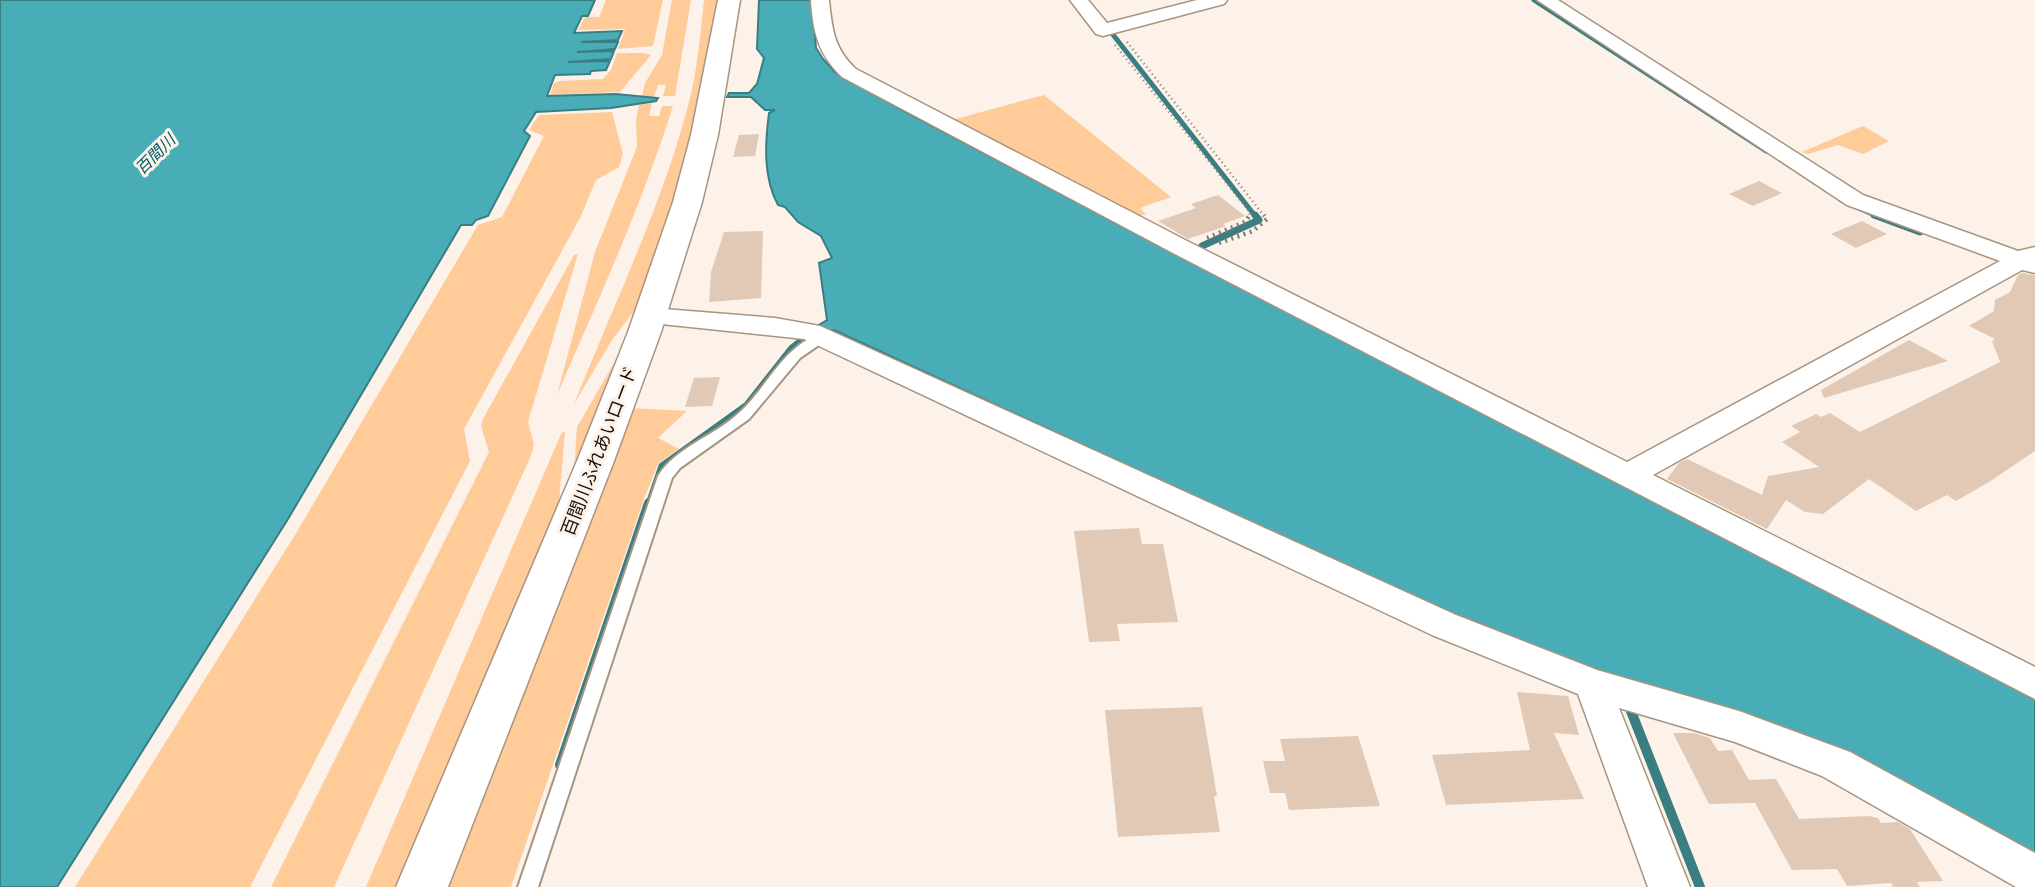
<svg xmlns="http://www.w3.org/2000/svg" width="2035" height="887" font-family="Inter,'Noto Sans JP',sans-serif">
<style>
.green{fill:#fecb99}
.water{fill:#48adb6;stroke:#3a7e82;stroke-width:2}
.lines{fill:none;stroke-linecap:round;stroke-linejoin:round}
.stream-far2{stroke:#3a7e82;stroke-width:5}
.stream-far1{stroke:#3a7e82;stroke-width:7}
.stream{stroke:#3a7e82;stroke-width:10}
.building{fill:#e2c9b5}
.service-casing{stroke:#a9947f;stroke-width:4}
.minor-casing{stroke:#a9947f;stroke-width:3}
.tertiary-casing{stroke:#a9947f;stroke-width:3}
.path-far1{stroke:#847b73;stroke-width:2.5;stroke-dasharray:1 3.5;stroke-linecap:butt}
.path{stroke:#847b73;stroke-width:4.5;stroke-dasharray:2 4.5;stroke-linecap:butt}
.service{fill:#fff;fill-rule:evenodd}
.minor{fill:#fff;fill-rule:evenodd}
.tertiary{fill:#fff;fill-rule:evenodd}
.labels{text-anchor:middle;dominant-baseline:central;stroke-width:6;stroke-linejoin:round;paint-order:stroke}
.far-water-label{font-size:16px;font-style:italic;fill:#005c63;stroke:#fcf2ea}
.street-label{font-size:18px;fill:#181008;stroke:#fcf2ea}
</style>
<rect width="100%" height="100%" fill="#fcf2ea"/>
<path class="green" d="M606,0H663L653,46L618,49L625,29L578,30L585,17H599Z
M672,0H691L675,96H663L666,85H658L654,97L642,96L645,83L662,55Z
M704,0H719L695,130L642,301L612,340L574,404C615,301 666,198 692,90C698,60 701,30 704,0Z
M617,53H644L651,55L620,92L550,95L554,83L560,81L603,79L611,70Z
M1044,95L1171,197L1140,208L1146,214L1138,217L952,120Z
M652,103L649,116H659L662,106H673C642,205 598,300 557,395L595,252L637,147L636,121L639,105Z
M612,112L623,154L619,167L596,180L580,218L464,429L470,461L250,887H75L295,535L478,225L502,217L544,136L529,130L539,115Z
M1863,126L1889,141L1863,154L1838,145L1808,154L1802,152Z
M578,254L528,422L534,445L530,458L334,887H271L489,452L481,426L483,419L574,255Z
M628,339L574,472L577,427Z
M630,408L687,411L658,438L679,449L658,464L645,496L511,887H444Z
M565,431L559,502L398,887H366L561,434Z"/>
<path class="water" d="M0,0H595L588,16H582L574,33L622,31L618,40L581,42H618L615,49L577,52L614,51L611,59L568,62L610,61L606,70L591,71L590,74L555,75L547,96L616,94L658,98L656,101L611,108L536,112L524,131L530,136L488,216L476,220L472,225H461L288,519L57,887H0Z
M759,0H812L816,48L823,59L835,72L906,112L1139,235L2035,696V861L1618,680L1523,645L1381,583L834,330L827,332L817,326L827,320L819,263L832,258L821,236L798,222L785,207L778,205C763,177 765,144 769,113L775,110H765L751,97H727L729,93H749L757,84L764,58L757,49Z"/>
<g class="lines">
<path class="stream-far2" d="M1534,0L1766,151
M1107,27L1256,217
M1841,200L1879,217"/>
<path class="stream-far1" d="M1874,215L1920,232
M1202,246L1259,220L1255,215
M649,504L662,466L747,405L792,348L801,341"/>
<path class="stream" d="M1629,706L1700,887
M560,765L649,503"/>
</g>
<path class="building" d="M759,134L755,156L733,157L739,135Z
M1759,181L1782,193L1753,206L1729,194Z
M1218,195L1245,216L1223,224L1226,226L1188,239L1158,221L1196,208L1191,204Z
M1862,221L1887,234L1856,248L1831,234Z
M763,231L761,298L709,302L711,272L724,232Z
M2022,273L2035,275V451L1989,482L1956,501L1947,495L1916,511L1869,479L1823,514L1805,512L1786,500L1767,529L1667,479L1679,463L1687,459L1762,495L1768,476L1819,467L1782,442L1800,432L1791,426L1816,414L1821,417L1830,413L1860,432L2000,362L1992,341L1995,339L1969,326L1994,311L1995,300L2010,292L2018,275Z
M1909,340L1948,361L1824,398L1821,390Z
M720,377L712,406L685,407L694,378Z
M1139,528L1142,544H1163L1178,622L1117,624L1120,641L1089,642L1074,531Z
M1517,692L1568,696L1579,735L1554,733L1584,799L1446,805L1432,755L1530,750Z
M1202,707L1217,796L1214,797L1220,832L1118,837L1105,710Z
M1673,733H1694L1710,738L1718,751L1732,750L1749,780L1776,779L1799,819L1869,816L1878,818L1881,823L1898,822L1910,829L1943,881L1917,882L1920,887H1893L1891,883L1847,886L1837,869L1792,870L1755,803L1709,804Z
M1358,736L1380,806L1289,810L1285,793H1270L1263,761H1285L1280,739Z"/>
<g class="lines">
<g class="service-casing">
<path id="service" d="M822,333L826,334L828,337L826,340L800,358L749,419L680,468L672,478L538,887H518L658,476C677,446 715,436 740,412C767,387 784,345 822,333Z"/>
</g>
<g class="minor-casing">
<path id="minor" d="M811,0H829C832,29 834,49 856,69L1191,243L1627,462L2000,261L1847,205L1537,0H1558L1863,195L2018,251L2035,247V273L2022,270L1653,475L2035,667V699L1173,253L842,77C818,54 813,32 811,0Z
M1070,0H1088L1107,23L1197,0H1227L1224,4L1103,36L1096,34Z
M651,308L775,318L820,326L1456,615L1597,670L1739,711L1850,752L2035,853V887H2016L1822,776L1735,742L1619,708L1690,887H1648L1578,694L1432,635L804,339L642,322L638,316L642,310Z"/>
</g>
<g class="tertiary-casing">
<path id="tertiary" d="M718,0H740L718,135L702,202L661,332L614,461L448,887H396L577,461L628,332L673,202L691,135Z"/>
</g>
<path class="path-far1" d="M1127,42L1265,217
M1115,45L1249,211L1250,217"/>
<path class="path" d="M1207,238L1245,222L1250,215
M1219,243L1253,231L1267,219L1264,215"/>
<use href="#service" class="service"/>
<use href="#minor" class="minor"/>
<use href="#tertiary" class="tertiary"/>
</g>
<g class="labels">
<g class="far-water-label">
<text transform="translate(155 154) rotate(-45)">百間川</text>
</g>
<g class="street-label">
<text transform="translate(599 451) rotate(-69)">百間川ふれあいロード</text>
</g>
</g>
</svg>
